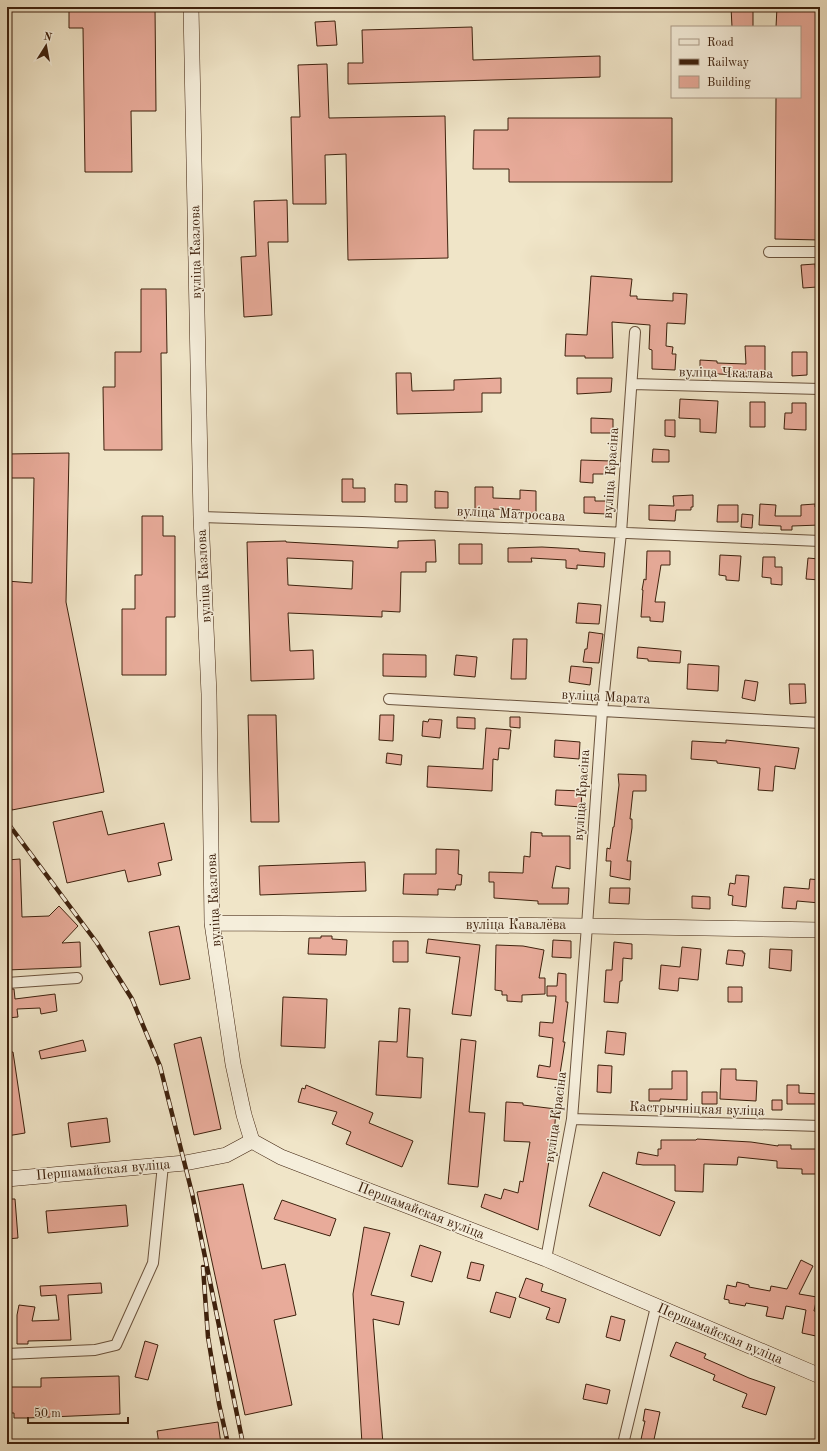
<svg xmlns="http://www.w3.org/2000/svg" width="827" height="1451" font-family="'Old Standard TT',serif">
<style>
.building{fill:#e8ab9a;stroke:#3e210d;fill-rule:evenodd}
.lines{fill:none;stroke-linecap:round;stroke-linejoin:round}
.street-casing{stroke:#6a523c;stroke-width:12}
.secondary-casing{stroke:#3e210d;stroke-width:16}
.street{stroke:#f5eedb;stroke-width:10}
.secondary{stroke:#f5eedb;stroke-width:15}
.rail-casing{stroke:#3e210d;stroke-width:4.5}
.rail{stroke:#f5eedb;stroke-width:3;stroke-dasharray:9;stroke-linecap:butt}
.labels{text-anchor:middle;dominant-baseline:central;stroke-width:3;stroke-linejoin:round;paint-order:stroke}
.street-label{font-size:14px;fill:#3e210d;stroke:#f5eedb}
</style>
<rect width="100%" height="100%" fill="#f0e5c8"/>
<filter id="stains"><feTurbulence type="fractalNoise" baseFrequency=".005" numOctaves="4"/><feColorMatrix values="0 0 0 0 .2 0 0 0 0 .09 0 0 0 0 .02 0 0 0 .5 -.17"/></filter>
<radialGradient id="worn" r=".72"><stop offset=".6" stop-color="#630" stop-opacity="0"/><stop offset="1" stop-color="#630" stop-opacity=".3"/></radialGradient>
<path class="building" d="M69,7H155L156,111H131L132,172H85L83,28H69Z
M731,7H753V27H732Z
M777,7H820V240L775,239L776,97H800V27H776Z
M335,21L337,45L317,46L315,22Z
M472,27L473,60L600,56V77L348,84V63H363L362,30Z
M327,64L329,118L445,116L448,258L348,260L346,154L325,155L326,204H293L291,117H300L298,65Z
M508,118H672V182H509V169H473L474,130H508Z
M287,200L288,242H268L272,315L244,317L241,257L256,256L254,201Z
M815,264L817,287L803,288L801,265Z
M591,276L632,279L630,296H637V299L673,301V293L687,294L685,324L667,323L666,346L673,347L672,354H676L675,370L652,369V350L649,349L650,325L612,322L613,358H585V356H565L566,334L587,335Z
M141,289H166L167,353H161L162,450H104L103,387H115V352H141Z
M745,346H765V373H738V375L700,373V360L717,361V363L746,364Z
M792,352H807V375L792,376Z
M396,373H411L412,391L454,390V380L501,378V393H482V412L397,414Z
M577,378H612L611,392L577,394Z
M680,399L718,401L716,433L700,432V419L679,418Z
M750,402H765V427H750Z
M792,403H806V430L784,429L785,413H792Z
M591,418L613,419V433H591Z
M665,420H675V437L665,436Z
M653,449L669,450V462H652Z
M69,453L66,602L104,792L12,810L7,787V581L32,583L34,478H7V454Z
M581,460L611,461V474H593V483L580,482Z
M342,479H353V488H365V502H342Z
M395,484L407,485V502H395Z
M475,487H493V498L520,499V490L536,491V513L520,512V510L493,509V510H475Z
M435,491L448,492V508H435Z
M693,495V507H691V510H676L675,521L649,520V505L674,506L673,496Z
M584,497H595V501H607V514L584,513Z
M760,504L776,505L775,516H801V505L815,504V507H818L820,525L792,526V530H781V526L759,525Z
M718,505H738V522H717Z
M742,514L753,515L752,528L741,527Z
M142,516H163V536H175V617H166V675H122V609H135V575H142Z
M435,540L436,562H426V572H401L400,612L382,611V617L288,613L290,651L313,650L314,679L251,681L247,542L286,541V542L398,548V541ZM287,558L353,561L352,589L288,585Z
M459,544H482V564H459Z
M542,547L579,549V551L605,553L604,567L577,565V569L566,568V560L531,558L532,562H508V548Z
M647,551H670V565H661L655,602H665L663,622L650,621V617H641L643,590H642L644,579L646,580Z
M720,555L741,556L739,581L726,580V576L719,575Z
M763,557H775V567H782V585L771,584V578L762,577Z
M808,558L819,559V570H820V580L806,579Z
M578,603L601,605L599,624L576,623Z
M589,632L603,634L599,663L583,662L585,649H587Z
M513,639H527L526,679H511Z
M638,647L681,651L680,663L648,661V659L637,658Z
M383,654L426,655V677L383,676Z
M456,655L477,657L475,677L454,675Z
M688,664L719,666L718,691L687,689Z
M571,666L592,668L590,685L569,682Z
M745,680L758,682L755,701L742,698Z
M789,684H805L806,703L790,704Z
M248,715H276L279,822H251Z
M380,715H394L393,741L379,740Z
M457,717L475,718V729L457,728Z
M510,717H520V728L510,727Z
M429,719L442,720L440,738L422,736L423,721L428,722Z
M486,728L511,730L509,749L499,748L498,760L493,759L492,791L427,787L428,766L483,769Z
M555,740L580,742L579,759L554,757Z
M726,740L799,748L795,769L775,766L773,791L758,790L760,768L717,763V761L691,759L692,741L726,743Z
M387,753L402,755L401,765L386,763Z
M618,774L646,775V791H633L630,819H632V828L627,861H631L630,880L610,876L611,861H606L607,848L610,849L613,827H614L619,785Z
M556,790L582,791L581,807L555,805Z
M102,811L108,835L164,823L172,860L158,863L161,875L128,882L125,870L67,883L53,822Z
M531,832L542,833V836H570V869L556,866L552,888H569L568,904H538V901L494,898V882H489V872L523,873L524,856L530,857Z
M436,849L459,850L458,874L462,875L461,885H456L455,890L438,889V895L403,894L404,874H436Z
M20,859L22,917L49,916L59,906L78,926L62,943L80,942L81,967L7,970V860Z
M365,862L366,891L260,895L259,866Z
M736,875L749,876L746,907L732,905L733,896L728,895L730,883L735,884Z
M810,879L820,880V903L797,901L796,909L782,908L784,887L809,889Z
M610,888H630L629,904L609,903Z
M692,896L710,897V909L692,908Z
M179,926L190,979L160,985L149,932Z
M321,936H332V939L347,940L346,955L308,954L309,938H321Z
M428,939L480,945L471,1016L452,1014L460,957L426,953Z
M553,940L571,941V958L552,957Z
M393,941H408V962H393Z
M614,942L632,944V959L623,958L622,981H620L618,1003L604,1002L606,970H612Z
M496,945L523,946L544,950L539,978H545V994L522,995V1002L507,1001V995H502V991L495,990Z
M682,947L701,949L698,980L679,978L678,991L659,989L661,965L680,967Z
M770,949L792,950L791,971L769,968Z
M728,950L743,951V953H745L743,966L726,964Z
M558,973L566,974V1002H568L563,1042H565L559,1080L537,1077L539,1065L550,1067L553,1038L539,1036L540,1022L553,1023L556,996H547V986H557Z
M728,987H742V1002H728Z
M7,989H14L15,999L55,994L57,1011L41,1014L40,1008L17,1009L18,1017L7,1018Z
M283,997L327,999L325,1048L281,1046Z
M399,1008L410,1009L407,1057L423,1058L421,1098L376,1095L379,1041L397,1042Z
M607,1031L626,1033L624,1055L605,1053Z
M201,1037L221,1129L194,1135L174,1044Z
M461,1039L476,1041L469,1112L485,1113L478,1187L448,1184Z
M83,1040L86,1051L41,1059L39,1051Z
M7,1052H13L25,1133L7,1136Z
M598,1065L612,1066L611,1093L597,1092Z
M721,1069H736V1080L757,1081L756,1101L720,1099Z
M672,1071H687V1100L660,1099V1101H649V1089H672Z
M306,1085L373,1113L369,1123L413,1141L402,1167L346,1144L351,1132L332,1124L337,1112L298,1102L302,1088L305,1089Z
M787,1085H799V1093L820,1094V1104H787Z
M702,1092H717V1104H702Z
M772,1100H782V1110H772Z
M506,1102L523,1103V1105L556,1109L555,1123L538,1230L481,1207L485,1194L501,1199L504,1189L518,1193L520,1181L523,1182L530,1142L504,1141Z
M107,1118L110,1142L71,1147L68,1123Z
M697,1139L751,1142L778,1146V1145H791V1149H820V1174H802V1169L777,1168V1161L738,1157L737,1165L704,1164L703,1192L675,1191V1165H643L636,1164L638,1152L658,1156V1149H661V1140H696Z
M603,1172L675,1202L660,1236L589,1206Z
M243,1184L262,1269L285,1264L296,1315L274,1320L292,1405L245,1415L197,1192Z
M7,1199H15L18,1238L7,1239Z
M282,1200L336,1219L330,1236L274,1219Z
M126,1205L128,1226L48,1233L46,1211Z
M364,1227L390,1233L371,1295L404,1302L399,1325L373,1319L383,1444H362L353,1294Z
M420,1245L441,1252L432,1282L411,1276Z
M801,1260L813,1266L799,1294L817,1297L814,1311L820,1312V1317L816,1336L802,1333L806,1310L786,1306L783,1319L766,1316L768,1307L746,1303L745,1306L729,1303V1300L724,1299L727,1285L736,1287L737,1282L749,1285V1287L770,1291L771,1286L787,1289Z
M471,1262L484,1265L480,1281L467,1278Z
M526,1278L543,1284L541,1291L566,1299L559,1323L546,1319L550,1308L519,1297Z
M101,1283L102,1293L68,1295L71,1340L28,1341V1344H17V1315L19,1305L35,1307L32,1321L59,1320L56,1295L41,1296L40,1286Z
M496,1292L516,1298L510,1318L490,1312Z
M611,1316L625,1320L620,1341L606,1337Z
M145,1341L158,1345L148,1380L135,1377Z
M676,1342L706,1354L704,1358L749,1378L775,1387L766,1415L742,1407L747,1394L713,1380L715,1375L670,1356Z
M119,1376L120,1414L27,1418H14V1413H7V1387H41V1378Z
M586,1384L610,1390L607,1404L583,1399Z
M645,1409L660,1412L653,1444H640L645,1421H643Z
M218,1422L221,1444H159L157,1431Z"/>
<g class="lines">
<g class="street-casing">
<path id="street" d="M769,252H820
M632,384L820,389
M201,517L362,522L820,541
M389,699L820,723
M7,983L77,978
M572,1119L820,1126
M546,1259L572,1119L587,926L602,711L621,533L635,332
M7,1354L95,1350L116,1345L153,1263L163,1165
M623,1444L656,1307"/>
</g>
<g class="secondary-casing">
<path id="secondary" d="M191,7L201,517L209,694L212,923L233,1064L244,1115L252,1141
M212,923L587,926L820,930
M252,1141L281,1157L546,1259L820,1376
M7,1179L185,1163L226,1155L252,1141"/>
</g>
<use href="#street" class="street"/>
<use href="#secondary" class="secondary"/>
<g class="rail-casing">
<path id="rail" d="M7,822L97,943L132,999L160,1066L192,1193L243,1444
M203,1267L208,1337L219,1404L228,1444"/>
</g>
<use href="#rail" class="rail"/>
</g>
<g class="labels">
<g class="street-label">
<text transform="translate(196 252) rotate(-91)">вуліца Казлова</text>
<text transform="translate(726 373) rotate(1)">вуліца Чкалава</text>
<text transform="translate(611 473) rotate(-86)">вуліца Красіна</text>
<text transform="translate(511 514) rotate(3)">вуліца Матросава</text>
<text transform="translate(204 576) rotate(-93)">вуліца Казлова</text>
<text transform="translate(606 697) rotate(3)">вуліца Марата</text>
<text transform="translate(582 795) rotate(-86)">вуліца Красіна</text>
<text transform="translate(214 900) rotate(-93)">вуліца Казлова</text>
<text x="516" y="925">вуліца Кавалёва</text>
<text transform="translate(697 1109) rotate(2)">Кастрычніцкая вуліца</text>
<text transform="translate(556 1117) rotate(-82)">вуліца Красіна</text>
<text transform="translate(103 1170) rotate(-5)">Першамайская вуліца</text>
<text transform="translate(421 1211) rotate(21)">Першамайская вуліца</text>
<text transform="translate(720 1334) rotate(23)">Першамайская вуліца</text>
</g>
</g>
<rect width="827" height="1451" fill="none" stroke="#f0e5c8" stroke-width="24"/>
<rect x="8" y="8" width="811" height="1435" fill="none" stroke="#3e210d" stroke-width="2"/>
<rect x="12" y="12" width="803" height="1427" fill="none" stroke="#3e210d"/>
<rect x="671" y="26" width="130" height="72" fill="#f5eedb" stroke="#ac9c89"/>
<rect x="679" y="39" width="20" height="6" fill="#f5eedb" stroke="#ac9c89"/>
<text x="707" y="46" font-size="12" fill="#3e210d">Road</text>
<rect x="679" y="59" width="20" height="6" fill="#3e210d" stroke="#ac9c89"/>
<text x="707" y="66" font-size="12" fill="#3e210d">Railway</text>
<rect x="679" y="76" width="20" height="12" fill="#e8ab9a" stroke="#ac9c89"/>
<text x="707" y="86" font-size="12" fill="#3e210d">Building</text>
<g transform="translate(46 46) rotate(11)" stroke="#f5eedb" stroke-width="3" paint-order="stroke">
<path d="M0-3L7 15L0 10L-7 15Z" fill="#3e210d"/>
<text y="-6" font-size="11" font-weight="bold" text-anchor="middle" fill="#3e210d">N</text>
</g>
<path d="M28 1417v6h100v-6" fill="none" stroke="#3e210d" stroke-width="2"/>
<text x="34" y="1417" font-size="12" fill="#3e210d" stroke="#f5eedb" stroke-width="3" paint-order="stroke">50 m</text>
<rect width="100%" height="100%" filter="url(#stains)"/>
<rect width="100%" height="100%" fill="url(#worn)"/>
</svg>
